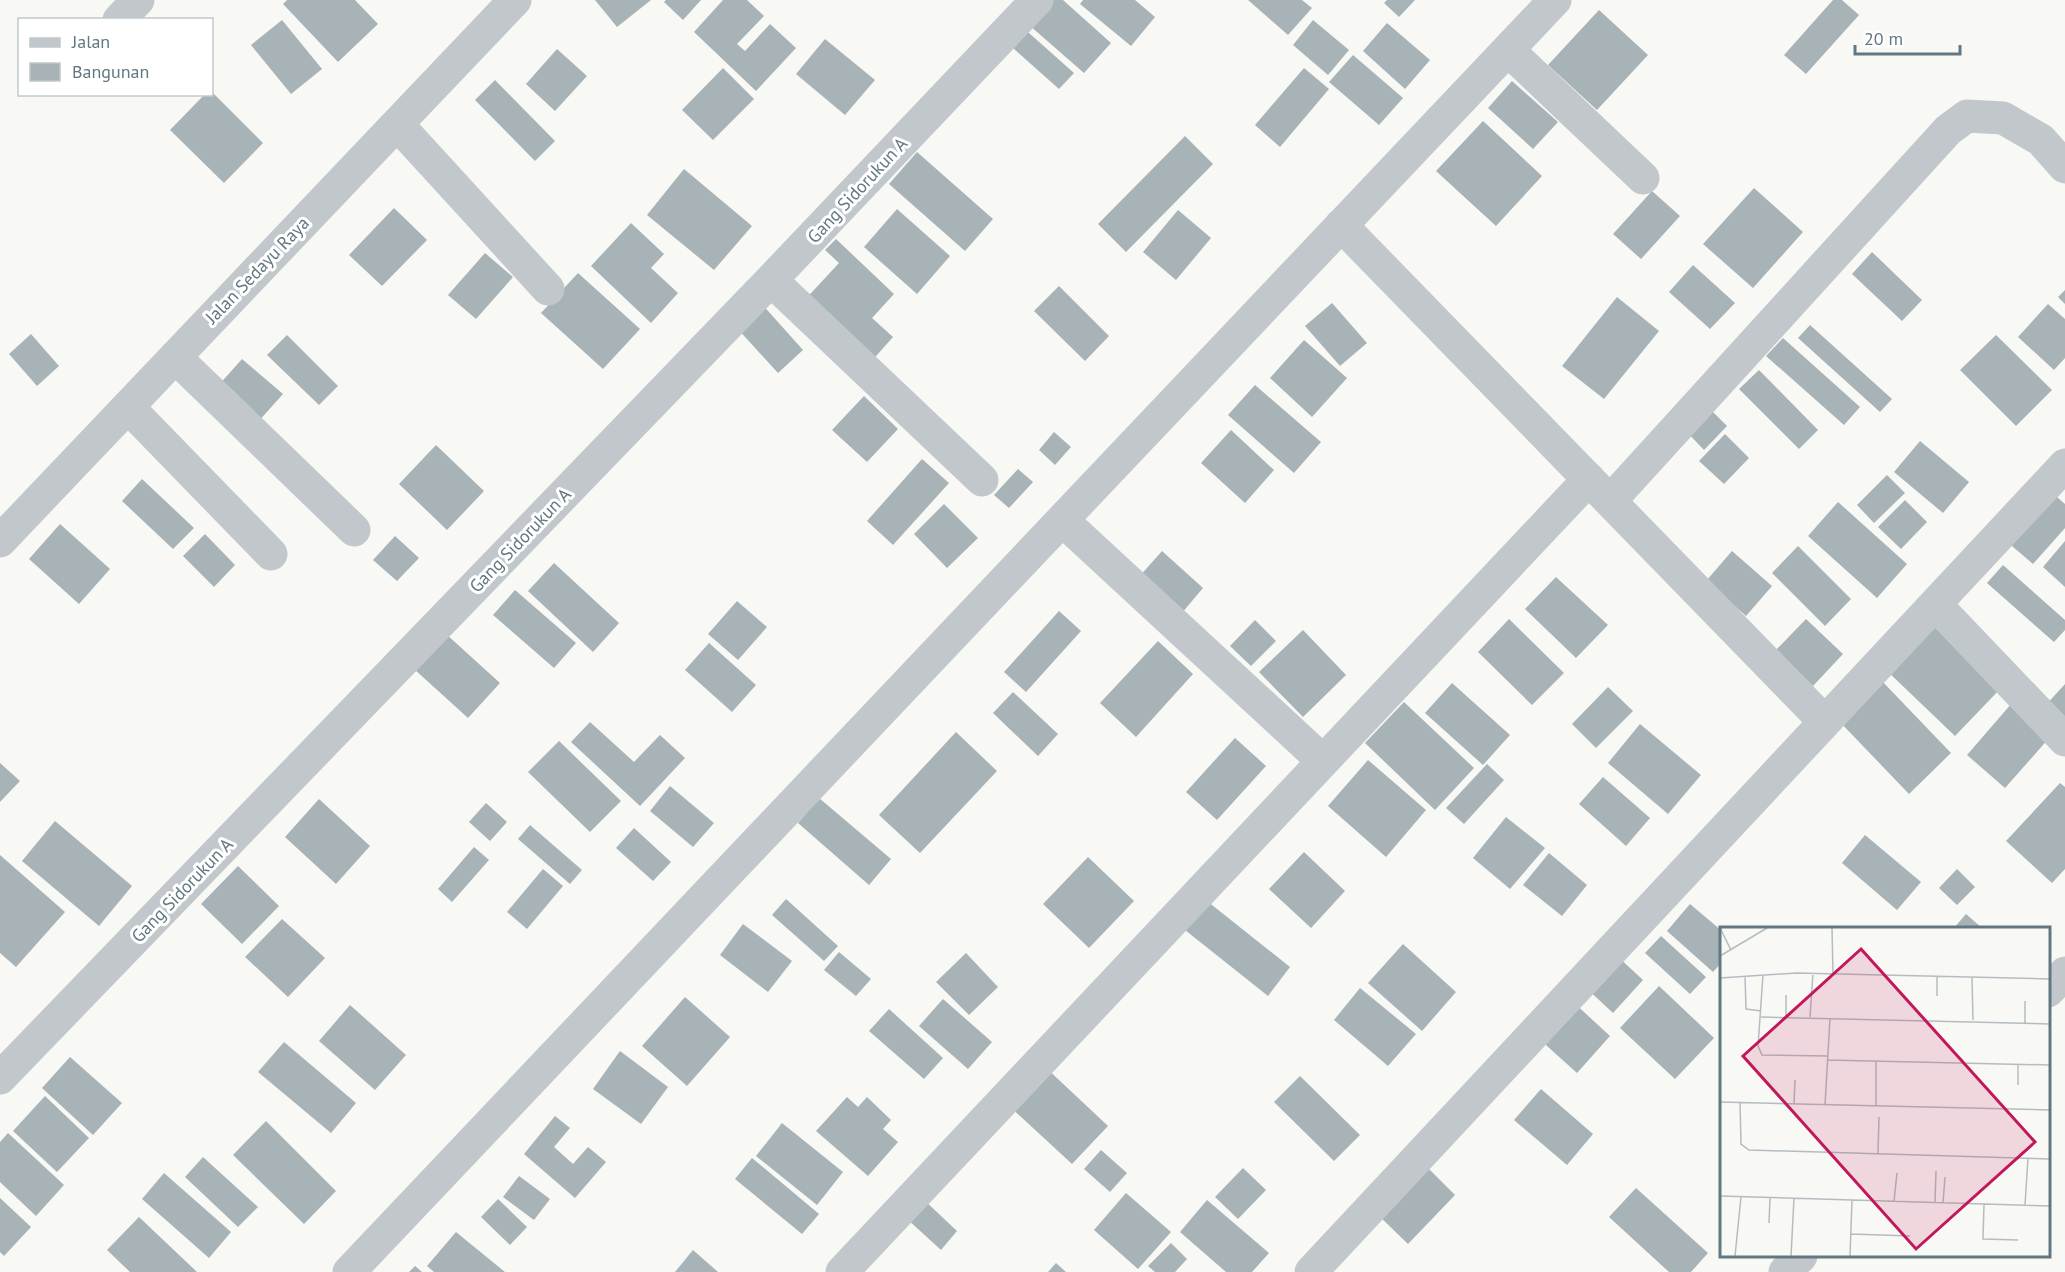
<svg xmlns="http://www.w3.org/2000/svg" width="2065" height="1272" font-family="'PT Sans',sans-serif">
<style>
.building{fill:#a7b3b7}
.lines{fill:none;stroke-linecap:round;stroke-linejoin:round}
.street{stroke:#c1c7ca;stroke-width:33}
.labels{text-anchor:middle;dominant-baseline:central;stroke-width:6;stroke-linejoin:round;paint-order:stroke}
.street-label{font-size:18px;fill:#617882;stroke:#fff}
.inset-road{fill:none;stroke:#b3bdc0;stroke-width:1.5}
.view{fill:#c2185b;fill-opacity:0.15;stroke:#c2185b;stroke-width:3}
.inset-edge{fill:none;stroke:#617882;stroke-width:3}
</style>
<rect width="100%" height="100%" fill="#f8f8f5"/>
<path class="building" d="M287,0H355L378,24L338,62L283,4Z
M595,0H651L617,27Z
M666,0H701L683,20L664,2Z
M723,0H747L764,16L737,44L745,51L770,24L796,48L756,91L694,32Z
M1050,0H1063L1111,43L1084,73L1029,25Z
M1083,0H1135L1155,17L1131,46L1080,4Z
M1248,0H1302L1312,8L1288,35Z
M1387,0H1415L1399,17L1384,3Z
M1833,0H1842L1859,15L1806,74L1784,55Z
M1599,10L1648,55L1597,110L1548,65Z
M282,20L322,69L291,94L251,45Z
M1313,20L1349,50L1328,75L1293,45Z
M1387,23L1430,60L1405,89L1363,51Z
M1020,25L1074,73L1059,89L1005,41Z
M825,39L875,80L845,115L796,74Z
M557,49L587,76L555,111L526,84Z
M1353,55L1403,98L1379,125L1329,82Z
M723,68L754,99L713,140L682,110Z
M1304,68L1329,89L1280,147L1255,125Z
M495,80L555,141L535,161L475,100Z
M1512,81L1558,122L1533,149L1488,108Z
M212,92L263,143L224,183L170,130L205,94H212Z
M1483,121L1542,176L1496,226L1436,171Z
M1185,136L1213,164L1126,252L1098,224Z
M917,152L993,219L965,251L889,184Z
M684,169L752,226L714,270L647,215Z
M1754,188L1803,232L1753,288L1703,244Z
M1652,191L1680,216L1641,259L1613,234Z
M394,208L427,240L382,286L349,255Z
M897,209L950,256L917,294L864,247Z
M1178,210L1211,238L1176,280L1143,252Z
M631,223L664,254L651,268L678,293L651,323L591,266Z
M836,239L894,294L872,318L893,337L869,364L800,305L839,263L825,250Z
M1872,252L1922,300L1902,321L1852,274Z
M485,253L513,277L476,319L448,295Z
M1693,265L1735,303L1710,329L1669,292Z
M578,273L640,329L603,369L541,313Z
M1059,286L1109,336L1085,361L1034,311Z
M2065,290V304L2058,297Z
M1617,297L1659,331L1604,399L1562,366Z
M760,302L803,350L778,373L735,326Z
M1332,303L1367,343L1340,366L1305,326Z
M2048,304L2065,319V358L2054,370L2018,337Z
M1810,325L1892,399L1880,412L1798,338Z
M31,334L59,366L37,386L9,354Z
M287,335L338,386L319,405L267,355Z
M1996,335L2052,390L2016,426L1960,370Z
M1783,338L1860,407L1844,425L1766,356Z
M1304,340L1347,378L1312,417L1270,378Z
M242,359L283,394L257,423L217,387Z
M1759,370L1818,430L1799,449L1739,389Z
M1255,385L1321,442L1294,473L1228,415Z
M864,396L898,429L867,462L832,430Z
M1706,405L1727,426L1704,450L1683,428Z
M1231,430L1274,470L1245,503L1201,463Z
M1054,432L1071,447L1055,465L1039,450Z
M1725,434L1749,458L1724,484L1699,461Z
M1920,441L1969,482L1943,513L1894,472Z
M436,445L484,491L447,530L399,484Z
M922,459L949,483L893,545L867,521Z
M1018,469L1033,482L1009,508L994,495Z
M1887,475L1905,493L1874,523L1857,505Z
M142,479L194,528L173,549L122,501Z
M2049,490L2065,504V528L2033,564L2005,540Z
M1905,500L1927,522L1901,549L1878,527Z
M1838,502L1907,564L1877,598L1808,536Z
M944,504L978,538L947,568L914,534Z
M60,524L110,569L79,604L29,559Z
M205,534L235,565L214,587L183,556Z
M395,536L419,558L397,581L373,560Z
M2065,541V587L2043,567Z
M1798,546L1851,599L1825,626L1772,573Z
M1162,551L1203,588L1181,614L1139,577Z
M1732,551L1772,586L1746,616L1706,581Z
M554,563L619,623L593,652L528,591Z
M2003,565L2065,620V630L2054,642L1987,583Z
M1556,577L1608,625L1576,658L1525,609Z
M515,590L576,643L554,668L493,615Z
M737,601L767,627L738,660L708,634Z
M1059,611L1081,631L1026,692L1004,672Z
M1509,619L1564,673L1532,705L1478,652Z
M1806,619L1843,654L1813,686L1775,651Z
M1255,620L1276,641L1251,666L1230,646Z
M1931,620L2001,688L1955,736L1885,669Z
M1303,630L1346,675L1303,717L1259,672Z
M446,634L500,683L468,718L414,669Z
M1158,641L1193,674L1136,737L1100,703Z
M709,643L756,685L732,712L685,670Z
M1880,679L1951,753L1909,794L1838,720Z
M1452,683L1510,735L1483,765L1425,713Z
M2065,684V726L2044,707Z
M1608,687L1633,711L1596,748L1572,724Z
M1013,692L1058,734L1038,756L993,713Z
M1404,702L1474,768L1435,810L1365,743Z
M2012,703L2050,737L2005,788L1967,755Z
M590,722L634,762L660,735L685,758L640,806L571,742Z
M1640,724L1701,775L1668,814L1608,763Z
M956,732L997,771L920,853L879,815Z
M1235,738L1266,766L1217,820L1186,792Z
M559,741L621,801L590,832L528,772Z
M1368,760L1426,810L1386,857L1328,806Z
M0,763L20,781L0,802Z
M1487,764L1504,780L1464,824L1446,808Z
M1603,777L1650,818L1626,846L1579,804Z
M2060,783L2065,787V869L2052,883L2006,841Z
M670,786L714,823L693,847L650,811Z
M819,798L891,859L869,885L798,823Z
M319,799L370,846L336,884L285,837Z
M486,803L507,822L490,841L469,822Z
M1506,817L1545,848L1510,889L1473,858Z
M55,821L132,886L99,926L22,861Z
M530,825L582,870L570,884L518,839Z
M634,828L671,862L653,881L616,848Z
M1865,835L1921,882L1897,910L1842,863Z
M474,847L489,860L452,902L438,889Z
M1304,852L1345,891L1311,928L1269,889Z
M1549,853L1587,885L1562,916L1523,885Z
M0,855L65,912L16,967L0,953Z
M1088,857L1134,901L1089,948L1043,904Z
M238,866L279,906L242,944L201,904Z
M543,869L563,886L527,929L507,912Z
M1957,869L1975,887L1957,905L1939,888Z
M786,899L838,946L824,961L772,915Z
M1207,901L1290,967L1268,996L1185,930Z
M1690,904L1722,931V962L1713,972L1667,931Z
M1966,914L1982,928H1954Z
M282,919L325,958L288,997L245,957Z
M743,924L792,961L768,992L720,955Z
M1661,936L1706,977L1690,994L1645,953Z
M1403,944L1456,992L1422,1031L1368,983Z
M839,952L871,979L856,996L824,970Z
M966,953L998,987L969,1015L936,982Z
M1615,954L1643,980L1613,1013L1584,986Z
M1659,986L1714,1038L1675,1079L1620,1028Z
M1360,988L1416,1034L1388,1066L1334,1020Z
M685,997L730,1037L687,1086L642,1046Z
M943,999L992,1042L968,1069L919,1026Z
M1571,1000L1610,1036L1577,1073L1537,1037Z
M350,1005L406,1055L375,1090L319,1041Z
M889,1009L943,1058L924,1079L869,1031Z
M284,1042L356,1103L331,1133L258,1072Z
M620,1051L668,1087L641,1124L593,1089Z
M70,1057L122,1103L93,1135L42,1088Z
M1043,1065L1108,1126L1072,1164L1007,1104Z
M1300,1076L1360,1135L1334,1161L1274,1102Z
M1541,1089L1593,1134L1567,1165L1514,1120Z
M45,1096L89,1138L57,1172L13,1131Z
M847,1097L858,1107L867,1097L891,1120L883,1129L898,1142L868,1176L816,1131Z
M555,1116L570,1128L554,1147L573,1164L588,1147L606,1162L575,1198L524,1154Z
M266,1121L336,1191L304,1224L233,1155Z
M782,1123L843,1172L817,1205L756,1156Z
M8,1133L64,1185L36,1216L0,1182V1142Z
M1101,1150L1127,1173L1110,1192L1084,1169Z
M203,1157L258,1207L238,1227L185,1177Z
M752,1158L819,1214L802,1234L735,1179Z
M1424,1164L1455,1195L1408,1244L1376,1213Z
M1243,1168L1266,1190L1238,1219L1215,1197Z
M164,1173L231,1232L209,1258L142,1199Z
M519,1176L550,1199L534,1220L503,1197Z
M1636,1188L1708,1253L1691,1272H1669L1609,1217Z
M1126,1193L1171,1232L1138,1269L1094,1230Z
M0,1198L31,1227L4,1256L0,1252Z
M498,1199L527,1227L510,1245L481,1217Z
M923,1199L957,1231L941,1250L906,1218Z
M1207,1200L1269,1253L1252,1272H1226L1180,1232Z
M139,1217L197,1272H130L107,1250Z
M456,1232L505,1272H434L427,1266Z
M1171,1243L1187,1259L1175,1272H1155L1148,1266Z
M693,1250L718,1272H675Z
M1056,1263L1066,1272H1048Z
M415,1266L422,1272H409Z"/>
<g class="lines">
<path class="street" d="M119,20L138,0
M1508,50L1643,178
M397,124L548,289
M1341,225L1825,722
M771,280L982,480
M175,357L354,530
M128,407L271,554
M1611,500L1948,130L1967,116L2003,118L2041,140L2065,167
M1062,520L1323,761
M0,541L515,0
M1935,604L2065,740
M2048,991L2065,973
M0,1078L771,280L1037,0
M349,1272L1555,0
M842,1272L1589,479
M1311,1272L2065,465
M1785,1272L1801,1256"/>
</g>
<g class="labels">
<g class="street-label">
<text transform="translate(857 190) rotate(-47)">Gang Sidorukun A</text>
<text transform="translate(257 270) rotate(-46)">Jalan Sedayu Raya</text>
<text transform="translate(520 540) rotate(-46)">Gang Sidorukun A</text>
<text transform="translate(182 890) rotate(-46)">Gang Sidorukun A</text>
</g>
</g>
<g transform="translate(1720 927)">
<rect width="330" height="330" fill="#f8f8f5"/>
<path class="inset-road" d="M0,1L11,23M112,1L113,47M0,29L47,1M43,48L38,119L42,128L108,129M25,49L26,82L41,84M217,49V69M252,50L253,93M0,51L76,46L330,52M41,90L330,97M66,90V68M90,90L93,46M305,96V74M107,133L330,138M298,158V138M0,175L330,183M20,175L21,217L29,223L330,232M74,177L75,153M105,178L110,91M156,179V134M158,226L159,190M0,269L330,279M174,274L177,246M215,275L216,244M223,276L225,250M264,277L263,312L298,313M305,278L308,231M49,296L50,271M131,307L190,309M15,329L21,270M71,329L74,271M130,329L132,273"/>
<path class="view" d="M141,22L315,215L196,322L23,129Z"/>
<rect width="330" height="330" class="inset-edge"/>
</g>
<rect x="18" y="18" width="195" height="78" fill="#ffffff" stroke="#c0c9cd" stroke-width="1.5"/>
<rect x="30" y="38" width="30" height="9" fill="#c1c7ca" stroke="#c0c9cd" stroke-width="1.5"/>
<text x="72" y="48" font-size="18" fill="#617882">Jalan</text>
<rect x="30" y="63" width="30" height="18" fill="#a7b3b7" stroke="#c0c9cd" stroke-width="1.5"/>
<text x="72" y="78" font-size="18" fill="#617882">Bangunan</text>
<path d="M1855 45v9h105v-9" fill="none" stroke="#617882" stroke-width="3"/>
<text x="1864" y="45" font-size="18" fill="#617882" stroke="#ffffff" stroke-width="4.5" paint-order="stroke">20 m</text>
</svg>
